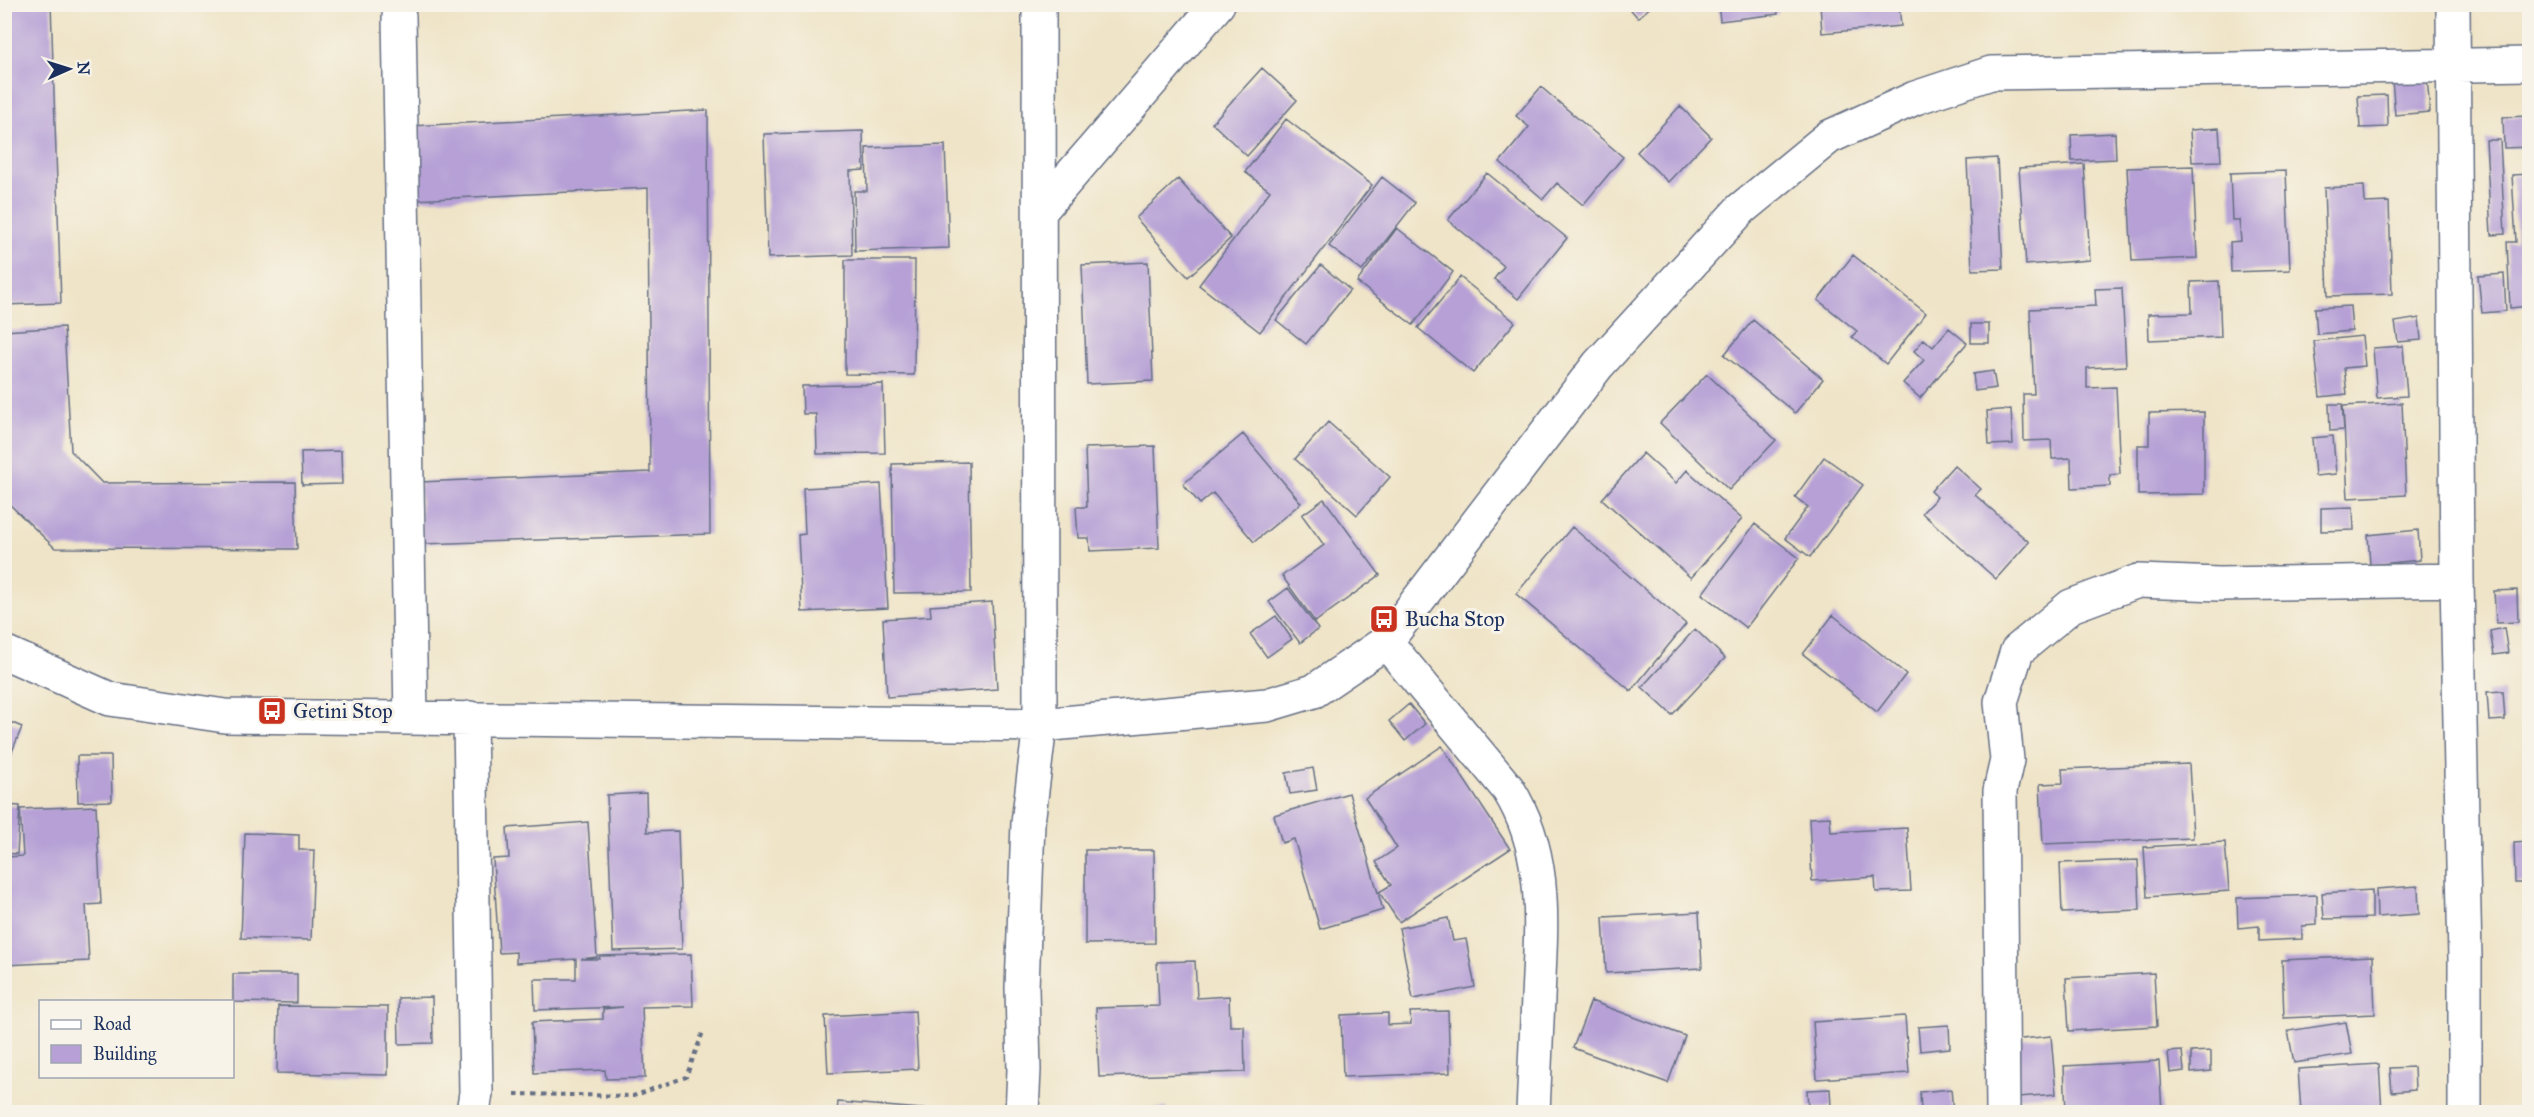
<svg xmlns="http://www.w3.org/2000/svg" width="2534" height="1117" font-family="'IM FELL Great Primer',serif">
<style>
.building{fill:#b6a0d6}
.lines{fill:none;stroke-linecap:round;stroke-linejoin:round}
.minor-casing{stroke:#656e83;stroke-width:36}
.path{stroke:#656e83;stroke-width:4;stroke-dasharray:4.5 4.5;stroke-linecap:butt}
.minor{stroke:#fff;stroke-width:33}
.labels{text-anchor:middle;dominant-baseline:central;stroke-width:6;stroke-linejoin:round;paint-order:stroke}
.poi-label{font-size:21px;fill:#1b2f5e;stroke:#f7f3e8;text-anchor:start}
</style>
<rect width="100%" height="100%" fill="#f7f3e8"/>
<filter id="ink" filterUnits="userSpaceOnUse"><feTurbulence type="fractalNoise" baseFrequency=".0167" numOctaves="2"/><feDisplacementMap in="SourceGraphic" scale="12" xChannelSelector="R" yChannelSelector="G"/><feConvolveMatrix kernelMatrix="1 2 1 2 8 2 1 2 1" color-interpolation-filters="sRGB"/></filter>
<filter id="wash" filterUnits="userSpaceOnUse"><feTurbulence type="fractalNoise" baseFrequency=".008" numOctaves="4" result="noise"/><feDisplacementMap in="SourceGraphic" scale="24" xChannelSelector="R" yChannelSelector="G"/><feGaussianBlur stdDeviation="1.35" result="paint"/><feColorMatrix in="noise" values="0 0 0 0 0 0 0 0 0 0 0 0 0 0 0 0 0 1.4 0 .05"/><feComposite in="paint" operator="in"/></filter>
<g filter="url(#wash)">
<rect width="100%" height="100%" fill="#efe4c7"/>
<g id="blocks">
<path class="building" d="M4,4H51L61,303L4,305Z
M1626,4H1654L1638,18Z
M1718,4H1777L1778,14L1720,21Z
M1820,4H1899L1901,26L1822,33Z
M1262,68L1297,100L1247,156L1212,123Z
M2427,77L2430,112L2395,115L2392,80Z
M1541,87L1623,157L1583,205L1557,183L1543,199L1500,162L1529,127L1516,116Z
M2387,95L2388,127L2360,128L2358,96Z
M1680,106L1711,137L1668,182L1637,152Z
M708,110L710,534L422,544L420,482L650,472L648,188L414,200L412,126Z
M2530,116V147L2504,148L2503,117Z
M1286,119L1372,185L1260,332L1199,285L1270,191L1245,172Z
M2219,128L2221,161L2192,162L2190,130Z
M863,131L864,170L850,171L852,255L768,258L764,134Z
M2115,133L2116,159L2072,161L2071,135Z
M2486,140H2500L2505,234L2491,235Z
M945,145L949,248L855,251L854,191H867L866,148Z
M1997,158L2003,269L1972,270L1967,160Z
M2084,164L2090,260L2026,265L2019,168Z
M2193,166L2197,258L2132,261L2127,168Z
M2286,171L2290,270L2231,272L2230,242L2241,241L2239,220H2232L2230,173Z
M1487,173L1567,238L1518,299L1494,279L1504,266L1448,220Z
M2530,174V306L2510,308L2507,242H2516L2512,175Z
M1382,177L1415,203L1362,271L1329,246Z
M1178,179L1231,238L1188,277L1136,218Z
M2364,186L2365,203L2389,202L2392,294L2328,296L2324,188Z
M1397,228L1453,272L1413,325L1357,282Z
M1853,255L1926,313L1886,364L1852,337L1857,331L1818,300Z
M845,260H915L914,375L845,374Z
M1148,262L1153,381L1087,384L1082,265Z
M1321,265L1350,290L1306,344L1276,320Z
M2504,274L2506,311L2482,313L2478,276Z
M1460,277L1515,322L1473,373L1418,328Z
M2219,281L2221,337L2149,340L2148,314L2192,313L2191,282Z
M2122,288L2126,366L2087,368V388L2116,387L2120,474L2110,475V486L2072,488L2071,458L2052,459L2051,440L2024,441L2023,394H2034L2030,309L2096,306L2095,289Z
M2350,306L2352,331L2317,334L2315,308Z
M2419,318L2421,340L2398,342L2395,322Z
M1753,320L1823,379L1795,413L1724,355Z
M1971,324H1989V343H1971Z
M64,327L71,451L102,483L295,482L297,549L55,548L4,499V331Z
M1949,328L1967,343L1920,398L1903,383L1924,360L1914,351L1924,339L1933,347Z
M2362,336L2365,366L2344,368L2347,394L2320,397L2314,341Z
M2403,346L2407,396L2377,398L2373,348Z
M1993,371L1996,388L1975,391L1973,374Z
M1707,374L1776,440L1729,490L1660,423Z
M883,384L885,453L817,454L816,414H803L802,386Z
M2402,403L2406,495L2348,498L2343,406Z
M2329,404H2342L2344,430L2330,431Z
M2011,409L2013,444L1989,445L1987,411Z
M2204,412V494L2138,495V445H2149V413Z
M1328,422L1390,477L1357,515L1295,459Z
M1243,434L1301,503L1254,542L1213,493L1200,504L1183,484Z
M2333,436L2336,474L2315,476L2312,438Z
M1155,446L1159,548L1090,551L1089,538H1078L1076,507H1087L1085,448Z
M341,451L342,484L302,485L301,452Z
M1643,453L1676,483L1687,470L1742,519L1691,578L1602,499Z
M2525,454H2530V509H2527Z
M1824,457L1863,485L1810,557L1785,538L1808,507L1795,497Z
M969,462L971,592L894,593L892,464Z
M1954,465L1981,489L1975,495L2029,542L1996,579L1922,513L1937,497L1931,491Z
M881,484L888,608L802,612L798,535L805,534L803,488Z
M1324,499L1380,575L1315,622L1282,576L1324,545L1302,515Z
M2353,507L2354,530L2321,531V508Z
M1755,524L1799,558L1746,628L1702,594Z
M1572,527L1686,624L1631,691L1516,594Z
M2418,530L2420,560L2370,565L2368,535Z
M1288,588L1318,629L1300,643L1269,602Z
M2517,590L2518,622L2496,623L2494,591Z
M992,602L997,689L887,697L883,619L931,616L930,606Z
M1833,615L1906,674L1877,712L1803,654Z
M1276,616L1292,639L1267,657L1250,634Z
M2504,628L2508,653L2494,655L2490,631Z
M1695,629L1725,658L1672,715L1642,687Z
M2503,691L2505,720L2489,721L2487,692Z
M1409,704L1425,724L1405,741L1389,721Z
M5,720L22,727L5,769Z
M1442,746L1510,849L1399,922L1379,892L1391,885L1376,862L1397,848L1365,798Z
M77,756H111L112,801L78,802Z
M2189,764L2193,838L2043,844L2040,784L2063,783L2062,769Z
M1313,768L1317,790L1290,794L1286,773Z
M646,793L647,832L678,831L682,949L613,951L607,795Z
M1349,793L1383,910L1320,929L1294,839L1282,843L1274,815Z
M4,805L20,806L17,854L4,853Z
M96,806L101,904L86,905L89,961L4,965V905H7L5,857L23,856L20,809Z
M1830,817L1831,832L1907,828L1911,891L1876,892L1875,877L1812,881L1809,818Z
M588,822L597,957L581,959H600L599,956L691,954L693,1006L642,1007L645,1078L606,1079L605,1070L534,1073L532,1022L603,1019V1009L623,1007L535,1010L534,979H576V959L516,963V952L499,953L493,859L509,858L507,828Z
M245,833L299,835V850H314L311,940L241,938Z
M2530,841V883H2515L2514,842Z
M2225,842L2229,891L2147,897L2144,847Z
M1085,850H1154L1155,943L1085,944Z
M2138,860L2140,910L2062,913L2060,863Z
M2418,886L2419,914L2377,917L2376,889Z
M2372,890V918L2324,919L2322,893Z
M2317,895V925L2302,926V939L2259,941V926L2238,928L2237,898Z
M1699,912L1702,968L1606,973L1603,917Z
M1448,918L1453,941L1466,939L1475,987L1413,999L1399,928Z
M2373,956L2375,1014L2284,1018L2282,960Z
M1195,961L1197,998L1229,996L1230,1026H1244L1245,1072L1099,1077L1096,1008L1159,1006L1157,962Z
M2154,973L2157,1026L2069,1031L2066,978Z
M233,974H297V1003L233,1002Z
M432,997L433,1043L399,1044L398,998Z
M1591,1001L1685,1036L1668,1083L1573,1048Z
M278,1006L388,1007V1075L277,1073Z
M915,1011L918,1069L828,1073L825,1016Z
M1448,1011L1450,1073L1343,1077L1341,1015L1388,1013V1025L1411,1024L1410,1012Z
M1905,1016L1909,1073L1817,1079L1813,1022Z
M2346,1022L2352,1054L2294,1063L2288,1031Z
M1949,1025L1950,1048L1920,1051L1918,1027Z
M2051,1036L2056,1094L2018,1097L2012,1040Z
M2182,1051L2184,1071L2170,1073L2168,1052Z
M2211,1051V1071L2191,1073V1052Z
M2159,1061L2162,1112H2066L2064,1066Z
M2379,1064L2382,1112H2301L2298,1069Z
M2414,1067L2415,1090L2392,1092L2390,1068Z
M1830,1089L1831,1107L1808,1108L1807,1090Z
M1951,1089L1953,1112H1921L1920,1092Z
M838,1102L944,1111V1112H837Z
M1166,1108L1167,1112H1113V1110Z"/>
</g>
</g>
<g filter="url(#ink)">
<use href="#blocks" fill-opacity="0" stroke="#656e83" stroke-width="1.5"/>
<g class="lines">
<g class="minor-casing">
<path id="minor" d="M2453,4L2457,580L2465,959V1112
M399,16L411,718
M1041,210L1218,4
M1386,642L1508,789C1549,854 1541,925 1538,998C1536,1036 1535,1074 1533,1112
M4,652L110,699L225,716L1040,725L1267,705L1314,691L1386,642L1598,365L1741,209L1829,137L1915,98L1991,73L2530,64
M470,718L476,1093L473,1112
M1022,1112L1024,1070L1022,988L1028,823L1040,725L1039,4
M2003,1112L2000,791L2007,760L2001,702L2017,651L2071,606L2138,581L2219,584L2457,580"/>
</g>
<path class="path" d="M515,1094L633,1096L686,1077L703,1032"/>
<use href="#minor" class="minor"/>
</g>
</g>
<defs>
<g id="bus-square" transform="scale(1.5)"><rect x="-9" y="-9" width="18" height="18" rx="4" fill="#c8321e" stroke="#f7f3e8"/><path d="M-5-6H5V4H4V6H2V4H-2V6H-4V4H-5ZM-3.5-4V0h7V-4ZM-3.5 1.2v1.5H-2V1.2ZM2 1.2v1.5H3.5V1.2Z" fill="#fff"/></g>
</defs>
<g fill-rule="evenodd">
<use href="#bus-square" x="1384" y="619"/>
<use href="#bus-square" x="272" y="711"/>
</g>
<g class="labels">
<g class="poi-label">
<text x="1405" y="619">Bucha Stop</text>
<text x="293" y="711">Getini Stop</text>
</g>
</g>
<rect width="2534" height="1117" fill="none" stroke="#f7f3e8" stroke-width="24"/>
<rect x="39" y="1000" width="195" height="78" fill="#f7f3e8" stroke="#9fa5b1" stroke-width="1.5"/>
<rect x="51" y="1020" width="30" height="9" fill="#ffffff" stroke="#9fa5b1" stroke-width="1.5"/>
<text x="93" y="1030" font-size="18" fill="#1b2f5e">Road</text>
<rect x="51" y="1045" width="30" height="18" fill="#b6a0d6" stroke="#9fa5b1" stroke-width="1.5"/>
<text x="93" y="1060" font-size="18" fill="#1b2f5e">Building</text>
<g transform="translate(69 69) rotate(87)" stroke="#f7f3e8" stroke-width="4.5" paint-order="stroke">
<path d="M0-4.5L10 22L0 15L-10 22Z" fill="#1b2f5e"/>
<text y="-9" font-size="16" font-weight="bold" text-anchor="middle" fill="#1b2f5e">N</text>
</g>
</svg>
